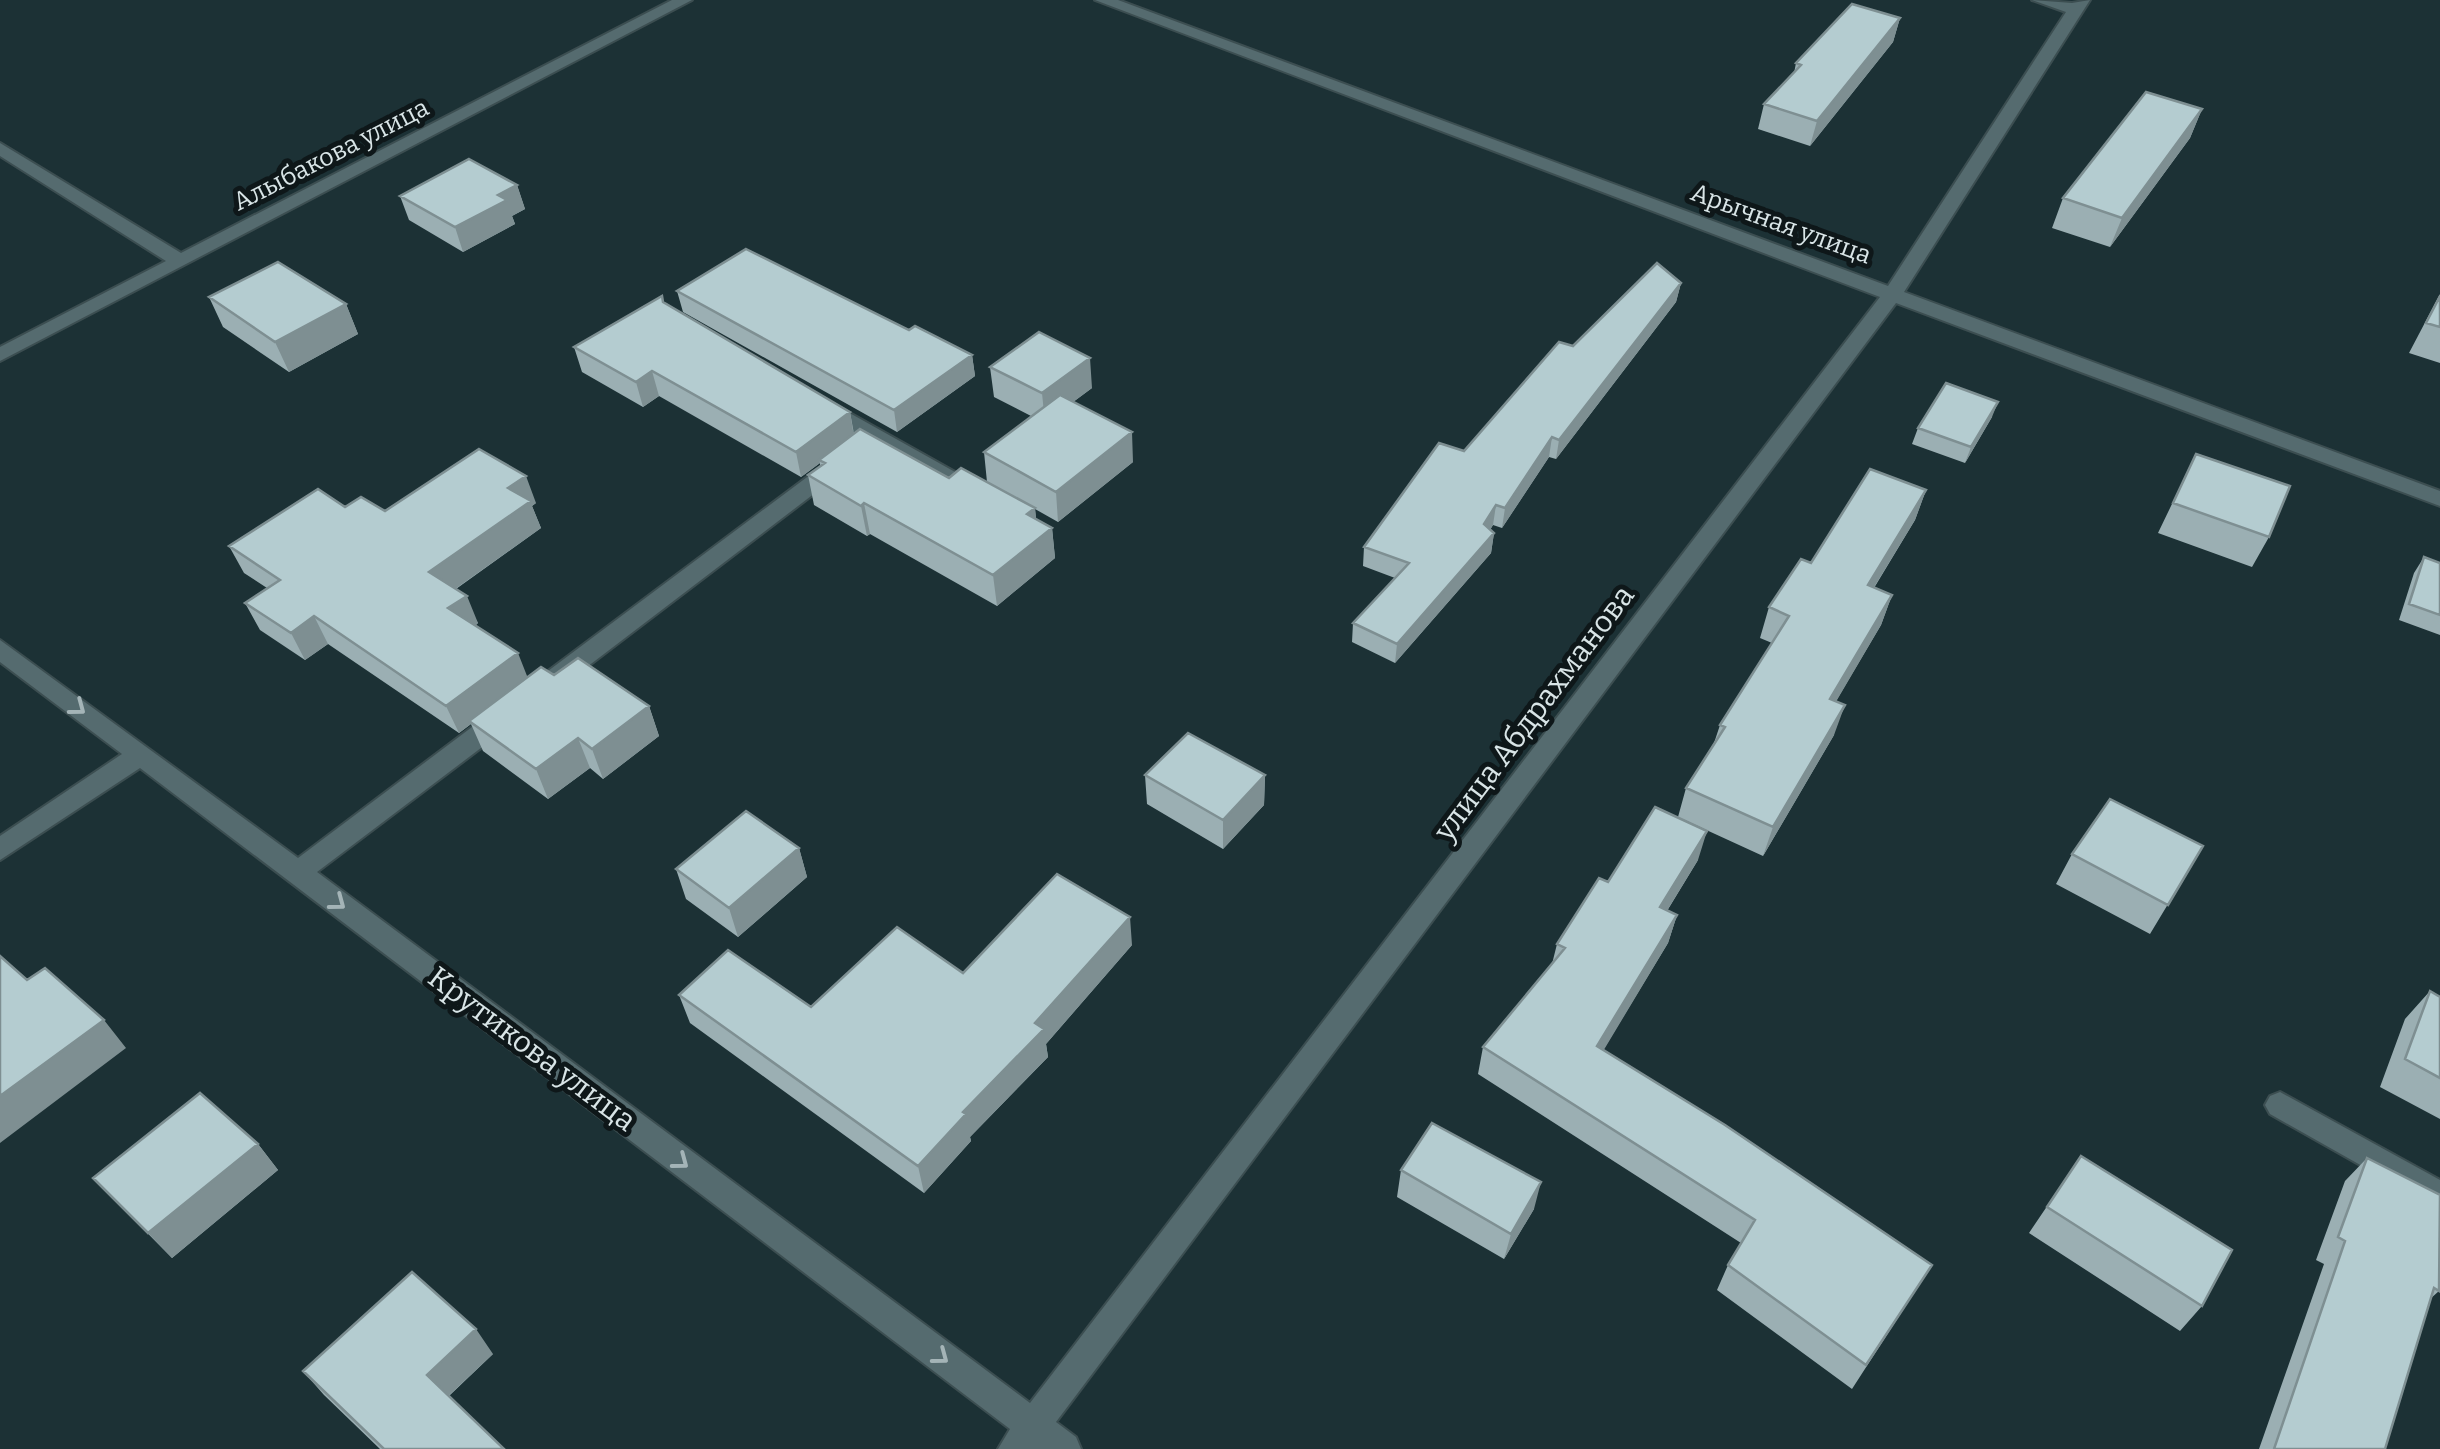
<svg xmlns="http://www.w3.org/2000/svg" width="2440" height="1449" font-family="Bitter,serif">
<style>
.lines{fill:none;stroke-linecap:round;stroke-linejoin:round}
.street-casing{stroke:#3c4e51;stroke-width:4}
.street{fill:#556b6f;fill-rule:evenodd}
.wall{fill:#9bafb3}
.shaded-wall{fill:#7e8f92}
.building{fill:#b4ccd0;stroke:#7e8f92;stroke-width:2.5}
.oneway{stroke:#a4b4b7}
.labels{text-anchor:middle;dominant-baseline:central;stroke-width:10;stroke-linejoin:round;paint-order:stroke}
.far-street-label{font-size:25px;fill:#d9e5e7;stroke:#0e1719}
.street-label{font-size:30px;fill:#d9e5e7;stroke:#0e1719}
</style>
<rect width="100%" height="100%" fill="#1c3135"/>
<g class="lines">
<g class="street-casing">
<path id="street" d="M672,0H692L0,361V347L166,261L0,156V143L181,253Z
M1095,0H1118L1888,286L2066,12L2032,0L2072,3L2090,0L1904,292L2440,491V506L1896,303L1056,1422L1076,1437L1081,1449H998L1010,1429L140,768L0,860V836L122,754L0,662V640L298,858L492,712H510L513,719L510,726L317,872L1030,1403L1880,297Z
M821,397L989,491L986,496H970L878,445L562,686H544L541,680L544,674L862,436L814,409L810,404Z
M2280,1092L2440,1180V1210L2270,1114L2265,1105L2270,1096Z"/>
</g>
<use href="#street" class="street"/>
</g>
<path class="wall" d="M1900,18L1893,42L1810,146L1758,129L1764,104L1794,73L1796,63Z
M2202,109L2190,138L2110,247L2052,228L2063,198Z
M517,185L525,209L512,216L515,224L463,252L409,220L400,196Z
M1681,283L1676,302L1556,459L1549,457L1502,528L1493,525L1490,530L1494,533L1491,553L1395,663L1352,642L1353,623L1395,578L1363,566L1364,547L1573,346Z
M677,291L909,330L972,355L975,376L897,432L683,312Z
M2440,294V363L2409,353Z
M209,297L346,304L358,334L289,372L223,327Z
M663,302L850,412L854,434L949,478L987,482L984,452L1031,416L994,397L990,367L1092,388L1073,402L1133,462L1058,522L1035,509L1036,519L1052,528L1055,558L997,606L870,534L867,536L814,505L808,475L820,466V463L801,477L659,396L643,407L582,372L574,347Z
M1992,417L1965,463L1912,444L1918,428Z
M2196,454L2269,537L2252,567L2158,533Z
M1926,490L1915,520L1874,588L1892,595L1881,625L1836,701L1834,735L1763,856L1678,817L1686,788L1714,743L1720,725L1772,643L1760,638L1769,607L1811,563Z
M536,503L532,506L541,528L456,589L478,623L475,626L527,678L554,675L649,706L659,736L603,779L590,768L548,799L483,751L471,724L459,733L328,644L305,660L260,630L245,603L267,588L244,573L229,546L345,507L385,511Z
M2424,557L2440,563V635L2399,620L2414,573Z
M1145,775H1265L1264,805L1223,849L1147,804Z
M2203,846L2150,934L2056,884L2072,854Z
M799,848L807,877L738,937L686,899L676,869Z
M1698,860L1667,911L1677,915L1668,943L1603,1050L1932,1265L1852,1389L1717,1290L1728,1265L1741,1243L1478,1074L1483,1047L1552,964L1557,944L1608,882Z
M1132,945L1046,1044L1048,1057L970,1137L971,1141L924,1193L690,1023L679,995L811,1007L963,973Z
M2430,991L2440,997V1119L2380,1087L2405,1019Z
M258,1144L278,1170L172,1258L93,1178Z
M2081,1156L2202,1306L2180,1331L2029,1233Z
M2367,1158L2439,1291L2430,1299L2385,1449H2259L2324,1264L2316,1260L2345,1181Z
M1401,1170L1534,1209L1504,1259L1397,1197Z
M493,1354L449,1396L504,1449H380L324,1395L303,1371Z"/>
<path class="shaded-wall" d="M1900,18L1893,42L1810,146L1817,121Z
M2202,109L2190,138L2110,247L2122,218Z
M517,185L525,209L512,216L515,224L463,252L455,227L498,195Z
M1681,283L1676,302L1556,459L1559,440Z
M346,304L358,334L289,372L275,342Z
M972,355L975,376L897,432L894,410Z
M1090,358L1092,388L1045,423L1042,393Z
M652,371L659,396L643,407L636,382Z
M1998,402L1992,417L1965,463L1971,447Z
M850,412L854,437L819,460L820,463L801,477L796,452Z
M1132,432L1133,462L1058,522L1056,492Z
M1552,437L1549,457L1502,528L1505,508Z
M526,476L536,503L532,506L541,528L441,599L429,572L508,488Z
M1926,490L1915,520L1857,615L1868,585Z
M864,503L870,534L867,536L861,506Z
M1496,505L1493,525L1481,544L1484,524Z
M1035,508L1038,538L1027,514Z
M1052,528L1055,558L997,606L993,575Z
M1494,533L1491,553L1395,663L1397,644Z
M1892,595L1881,625L1820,729L1830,699Z
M467,596L478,623L460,636L448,608Z
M314,616L328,644L305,660L291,633Z
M518,653L529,681L469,721L471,724L459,733L446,706Z
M1845,705L1834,735L1763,856L1773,827Z
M649,706L659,736L603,779L592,749Z
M578,738L590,768L548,799L536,769Z
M1265,775L1264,805L1223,849V820Z
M1707,831L1698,860L1652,935L1660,907Z
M799,848L807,877L738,937L729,908Z
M1677,915L1668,943L1590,1073L1597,1046Z
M1130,917L1132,945L1046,1044L1048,1057L970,1137L971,1141L924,1193L918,1166L1035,1023Z
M104,1020L126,1048L0,1143V1096Z
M258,1144L278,1170L172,1258L148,1233Z
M1541,1182L1534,1209L1504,1259L1511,1234Z
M476,1329L493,1354L445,1399L427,1375Z"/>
<path class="building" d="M1852,4L1900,18L1817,121L1764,104L1801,65L1796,63Z
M2146,92L2202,109L2122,218L2063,198Z
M469,159L517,185L498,195L507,200L455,227L400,196Z
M746,249L909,330L915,326L972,355L894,410L677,291Z
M278,262L346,304L275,342L209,297Z
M1657,263L1681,283L1559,440L1552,437L1505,508L1496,505L1484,524L1494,533L1397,644L1353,623L1409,563L1364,547L1439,443L1464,451L1559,342L1573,346Z
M662,296L663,302L850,412L796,452L652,371L636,382L574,347Z
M2440,296V327L2426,323Z
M1039,332L1090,358L1042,393L990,367Z
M1946,383L1998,402L1971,447L1918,428Z
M1060,395L1132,432L1056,492L984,452Z
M860,429L949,478L961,468L1035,508L1027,514L1052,528L993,575L864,503L861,506L808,475L825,463L819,460Z
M479,449L526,476L508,488L531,501L429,572L467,596L448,608L518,653L446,706L314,616L291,633L245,603L280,580L229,546L318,489L345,507L361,497L385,511Z
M2196,454L2290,486L2269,537L2173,503Z
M1870,469L1926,490L1868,585L1892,595L1830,699L1845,705L1773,827L1686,788L1725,727L1720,725L1789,616L1769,607L1801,559L1811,563Z
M2424,557L2440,563V615L2409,604Z
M578,658L649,706L592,749L578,738L536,769L469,721L541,667L554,675Z
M1188,733L1265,775L1223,820L1145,775Z
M2110,799L2203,846L2168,905L2072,854Z
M1655,807L1707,831L1660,907L1677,915L1597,1046L1725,1125L1932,1265L1866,1365L1728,1265L1755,1220L1483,1047L1565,948L1557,944L1599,878L1608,882Z
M746,811L799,848L729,908L676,869Z
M1057,874L1130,917L1035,1023L1044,1029L963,1112L966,1114L918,1166L679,995L728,950L811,1007L897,927L963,973Z
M0,956L27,980L45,968L104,1020L0,1096Z
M2430,991L2440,997V1078L2405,1059Z
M200,1093L258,1144L148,1233L93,1178Z
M1432,1123L1541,1182L1511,1234L1401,1170Z
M2081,1156L2232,1250L2202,1306L2047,1207Z
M2367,1158L2440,1195L2439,1291L2434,1288L2385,1449H2274L2345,1241L2338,1237Z
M412,1272L476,1329L427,1375L504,1449H384L303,1371Z"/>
<defs><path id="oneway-chevron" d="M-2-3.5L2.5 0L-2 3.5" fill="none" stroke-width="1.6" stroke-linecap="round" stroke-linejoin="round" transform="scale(2.5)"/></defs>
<g class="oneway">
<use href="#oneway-chevron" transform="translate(78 708) rotate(37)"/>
<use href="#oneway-chevron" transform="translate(338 903) rotate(37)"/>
<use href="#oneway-chevron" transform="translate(681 1162) rotate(37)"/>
<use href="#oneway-chevron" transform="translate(941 1357) rotate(37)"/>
</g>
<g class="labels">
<g class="far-street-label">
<text transform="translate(331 155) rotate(-27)">Алыбакова улица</text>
<text transform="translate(1781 224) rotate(20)">Арычная улица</text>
</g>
<g class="street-label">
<text transform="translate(1534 713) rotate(-53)">улица Абдрахманова</text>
<text transform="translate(532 1049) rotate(37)">Крутикова улица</text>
</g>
</g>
</svg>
